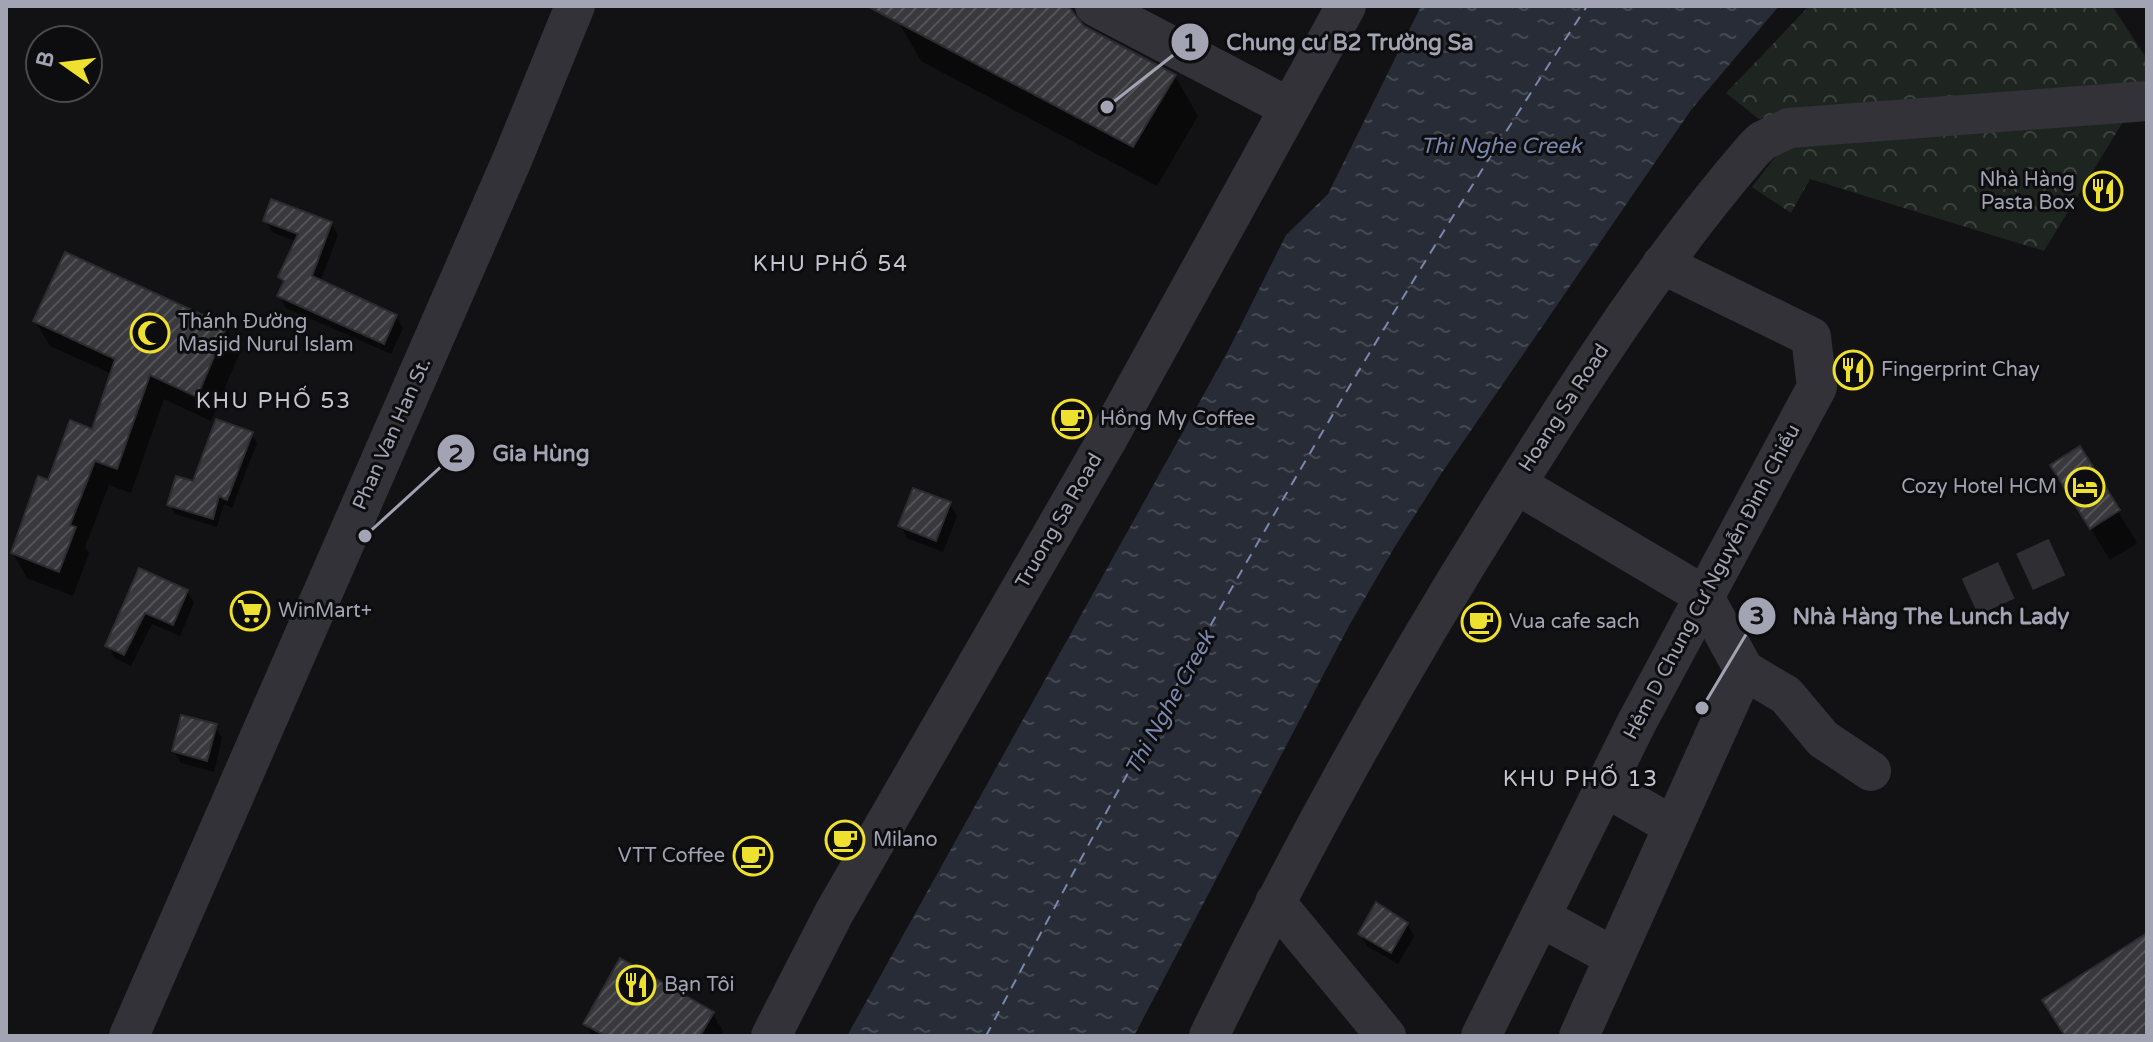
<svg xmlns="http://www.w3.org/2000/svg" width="2153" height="1042" font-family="'Varela Round',sans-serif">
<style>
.park{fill:url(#park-crowns)}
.water{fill:url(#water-ripples)}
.shadow{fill:#0007}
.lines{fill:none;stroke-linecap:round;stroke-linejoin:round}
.ferry{stroke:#7a88af;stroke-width:2;stroke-dasharray:10 8;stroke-linecap:butt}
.building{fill:url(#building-hatch);stroke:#2c2b2f;stroke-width:2}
.minor-tunnel{stroke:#2f2e33;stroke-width:40;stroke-dasharray:40 20;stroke-linecap:butt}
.minor{stroke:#333238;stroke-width:40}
.labels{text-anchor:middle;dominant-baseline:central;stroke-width:6;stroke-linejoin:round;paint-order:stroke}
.poi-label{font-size:20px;fill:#a3a4b3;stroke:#0d0c0e;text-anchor:start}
.street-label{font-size:20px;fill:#a3a4b3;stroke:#0d0c0e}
.water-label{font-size:22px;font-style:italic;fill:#7a88af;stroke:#0d0c0e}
.neighbourhood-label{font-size:22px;letter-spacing:2px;fill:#c4c4cf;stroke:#0d0c0e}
.leader{fill:none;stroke:#a3a4b3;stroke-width:3}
.callout-dot{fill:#a3a4b3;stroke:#0d0c0e;stroke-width:3}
.mark-label{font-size:24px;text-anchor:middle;font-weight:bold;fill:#111}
.callout-label{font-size:22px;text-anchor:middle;font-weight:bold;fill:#a3a4b3;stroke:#0d0c0e;stroke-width:6;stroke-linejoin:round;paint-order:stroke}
</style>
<defs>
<pattern id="park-crowns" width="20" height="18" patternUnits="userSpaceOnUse" patternTransform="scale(2)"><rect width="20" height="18" fill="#1e2520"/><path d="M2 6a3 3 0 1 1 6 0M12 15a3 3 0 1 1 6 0" fill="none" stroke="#3c423e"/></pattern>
<pattern id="water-ripples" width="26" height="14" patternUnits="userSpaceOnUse" patternTransform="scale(2)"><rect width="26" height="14" fill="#282c36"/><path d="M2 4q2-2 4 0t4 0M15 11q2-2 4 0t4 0" fill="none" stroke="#444851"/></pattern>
<pattern id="building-hatch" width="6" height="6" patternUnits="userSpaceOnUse" patternTransform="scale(2)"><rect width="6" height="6" fill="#39383d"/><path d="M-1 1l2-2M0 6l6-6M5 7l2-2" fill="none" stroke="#525257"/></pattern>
</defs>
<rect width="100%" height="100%" fill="#121113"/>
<path class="park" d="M1809,6H2112L2147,59V81L1759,119L1726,93Z
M2129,112L2044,251L1810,179L1791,213L1752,187L1788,140Z"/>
<path class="water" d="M1421,6H1779L1691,110L1441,474L1394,548L1350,624L1134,1036H847L1229,349L1286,235L1328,194Z"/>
<path class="shadow" d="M909,6H1064L1083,28L1175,76L1198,116L1157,186L921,61L898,21Z
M265,220L331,223L338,235L320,282L396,316L403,328L391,354L286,308L279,296L284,285L280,277L297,242L272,232Z
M35,321L225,327L240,352L211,421L164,399L131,493L109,485L85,547L89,554L73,596L27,578L13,553L49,482L93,432L112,374L50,346Z
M251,434L257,443L232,508L224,504L217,527L175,514L170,505Z
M2080,448L2137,543L2110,560L2071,497Z
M950,504L957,516L943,552L907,538L901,526Z
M140,571L187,591L194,603L180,636L152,624L131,666L115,658L108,646Z
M215,726L222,738L214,772L181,763L174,751Z
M1407,924L1414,936L1398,964L1367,946L1360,934Z
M712,1013L723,1031L720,1036H593L585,1024Z"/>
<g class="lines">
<path class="ferry" d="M986,1036C1172,684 1369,339 1587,6"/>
</g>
<path class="building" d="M867,6H1068L1084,26L1176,75L1133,147Z
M271,199L332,222L312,276L397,315L384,344L277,296L284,281L278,277L298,234L263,221Z
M65,252L227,326L197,397L150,375L117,469L95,461L70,525L76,527L59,572L11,553L38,476L48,480L70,420L92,429L115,359L33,321Z
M216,419L253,432L227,500L219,496L213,519L167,505L176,476L193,481Z
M2080,446L2120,510L2090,529L2050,465Z
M913,488L951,502L936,541L898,526Z
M139,568L188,590L173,625L145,613L124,655L105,646Z
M181,715L217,724L207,761L172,751Z
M1376,902L1408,923L1391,953L1358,934Z
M2147,933V1036H2065L2042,1000Z
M620,958L714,1012L700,1036H606L583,1024Z"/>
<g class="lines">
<path class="minor-tunnel" d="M1970,597L2057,557"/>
<path class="minor" d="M1095,6L1290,108
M1516,484L1703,595L1744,670L1786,695L1823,739L1871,771
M1605,787L1673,826
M1275,902L1386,1036
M1540,917L1614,957
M129,1036L512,160L575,6
M771,1036L834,913L1109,436L1346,6
M1209,1036C1301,846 1402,664 1515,486C1588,370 1663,254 1753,150L1762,141L1789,128L2147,101
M1481,1036L1637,722L1817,387L1811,337L1662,264
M1579,1036L1744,670"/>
</g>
<defs>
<g id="restaurant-ring" transform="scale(2)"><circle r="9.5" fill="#0d0c0e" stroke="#eee02e" stroke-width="1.5"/><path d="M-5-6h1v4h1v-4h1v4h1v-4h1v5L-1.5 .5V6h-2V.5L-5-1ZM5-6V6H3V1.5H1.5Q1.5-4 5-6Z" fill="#eee02e"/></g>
<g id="mosque-ring" transform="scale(2)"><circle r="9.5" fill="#0d0c0e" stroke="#eee02e" stroke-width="1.5"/><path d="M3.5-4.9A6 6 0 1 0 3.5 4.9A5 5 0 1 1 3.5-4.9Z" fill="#eee02e"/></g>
<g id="cafe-ring" transform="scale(2)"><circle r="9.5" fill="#0d0c0e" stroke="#eee02e" stroke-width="1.5"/><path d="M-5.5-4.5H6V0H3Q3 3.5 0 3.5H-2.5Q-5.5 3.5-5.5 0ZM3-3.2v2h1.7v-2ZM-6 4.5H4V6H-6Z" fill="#eee02e"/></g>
<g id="hotel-ring" transform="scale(2)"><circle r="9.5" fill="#0d0c0e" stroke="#eee02e" stroke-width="1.5"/><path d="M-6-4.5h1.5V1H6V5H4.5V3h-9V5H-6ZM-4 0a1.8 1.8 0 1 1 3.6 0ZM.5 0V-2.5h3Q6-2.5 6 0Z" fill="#eee02e"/></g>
<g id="supermarket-ring" transform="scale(2)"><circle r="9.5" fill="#0d0c0e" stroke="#eee02e" stroke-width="1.5"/><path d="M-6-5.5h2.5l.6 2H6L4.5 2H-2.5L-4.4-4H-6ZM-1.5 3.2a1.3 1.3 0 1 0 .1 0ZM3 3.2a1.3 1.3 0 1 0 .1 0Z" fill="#eee02e"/></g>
</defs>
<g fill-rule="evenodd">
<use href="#restaurant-ring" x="2103" y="191"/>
<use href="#mosque-ring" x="150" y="333"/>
<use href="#restaurant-ring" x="1853" y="370"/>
<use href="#cafe-ring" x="1072" y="419"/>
<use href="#hotel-ring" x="2085" y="487"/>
<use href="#supermarket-ring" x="250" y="611"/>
<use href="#cafe-ring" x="1481" y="622"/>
<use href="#cafe-ring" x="845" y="840"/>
<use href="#cafe-ring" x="753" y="856"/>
<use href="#restaurant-ring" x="636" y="985"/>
</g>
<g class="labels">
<g class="poi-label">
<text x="2075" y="180" text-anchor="end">Nhà Hàng<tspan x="2075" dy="23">Pasta Box</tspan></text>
<text x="178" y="322">Thánh Đường<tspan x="178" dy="23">Masjid Nurul Islam</tspan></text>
<text x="1881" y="370">Fingerprint Chay</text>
<text x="1100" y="419">Hồng My Coffee</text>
<text x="2057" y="487" text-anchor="end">Cozy Hotel HCM</text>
<text x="278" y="611">WinMart+</text>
<text x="1509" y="622">Vua cafe sach</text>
<text x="873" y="840">Milano</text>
<text x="725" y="856" text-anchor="end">VTT Coffee</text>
<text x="664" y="985">Bạn Tôi</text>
</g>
<g class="street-label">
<text transform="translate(1564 408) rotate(-57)">Hoang Sa Road</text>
<text transform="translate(392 434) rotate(-66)">Phan Van Han St.</text>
<text transform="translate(1059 521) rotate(-60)">Truong Sa Road</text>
<text transform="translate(1712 582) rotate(-62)">Hẻm D Chung Cư Nguyễn Ðình Chiểu</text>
</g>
<g class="water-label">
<text x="1501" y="146">Thi Nghe Creek</text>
<text transform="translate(1170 703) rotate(-61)">Thi Nghe Creek</text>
</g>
<g class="neighbourhood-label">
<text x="831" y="264">KHU PHỐ 54</text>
<text x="274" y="401">KHU PHỐ 53</text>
<text x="1581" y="779">KHU PHỐ 13</text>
</g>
</g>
<path class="leader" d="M1107 107L1190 42M365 536L456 453M1702 708L1757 616"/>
<g class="callout-dot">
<circle cx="1107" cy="107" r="8"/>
<circle cx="365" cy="536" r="8"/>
<circle cx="1702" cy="708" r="8"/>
<circle cx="1190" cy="42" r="20"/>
<circle cx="456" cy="453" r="20"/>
<circle cx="1757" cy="616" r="20"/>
</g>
<g class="mark-label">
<text x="1190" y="51">1</text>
<text x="456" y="462">2</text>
<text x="1757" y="624">3</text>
</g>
<g class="callout-label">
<text x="1350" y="50">Chung cư B2 Trường Sa</text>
<text x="541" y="461">Gia Hùng</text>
<text x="1931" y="624">Nhà Hàng The Lunch Lady</text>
</g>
<rect width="2153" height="1042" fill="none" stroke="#a3a4b3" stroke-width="16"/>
<g transform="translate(64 64) rotate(284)"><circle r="38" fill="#0d0c0e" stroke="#494950" stroke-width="2"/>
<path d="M0-6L14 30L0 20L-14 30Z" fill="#eee02e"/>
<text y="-12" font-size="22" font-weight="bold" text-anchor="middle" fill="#a3a4b3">B</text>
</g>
</svg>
